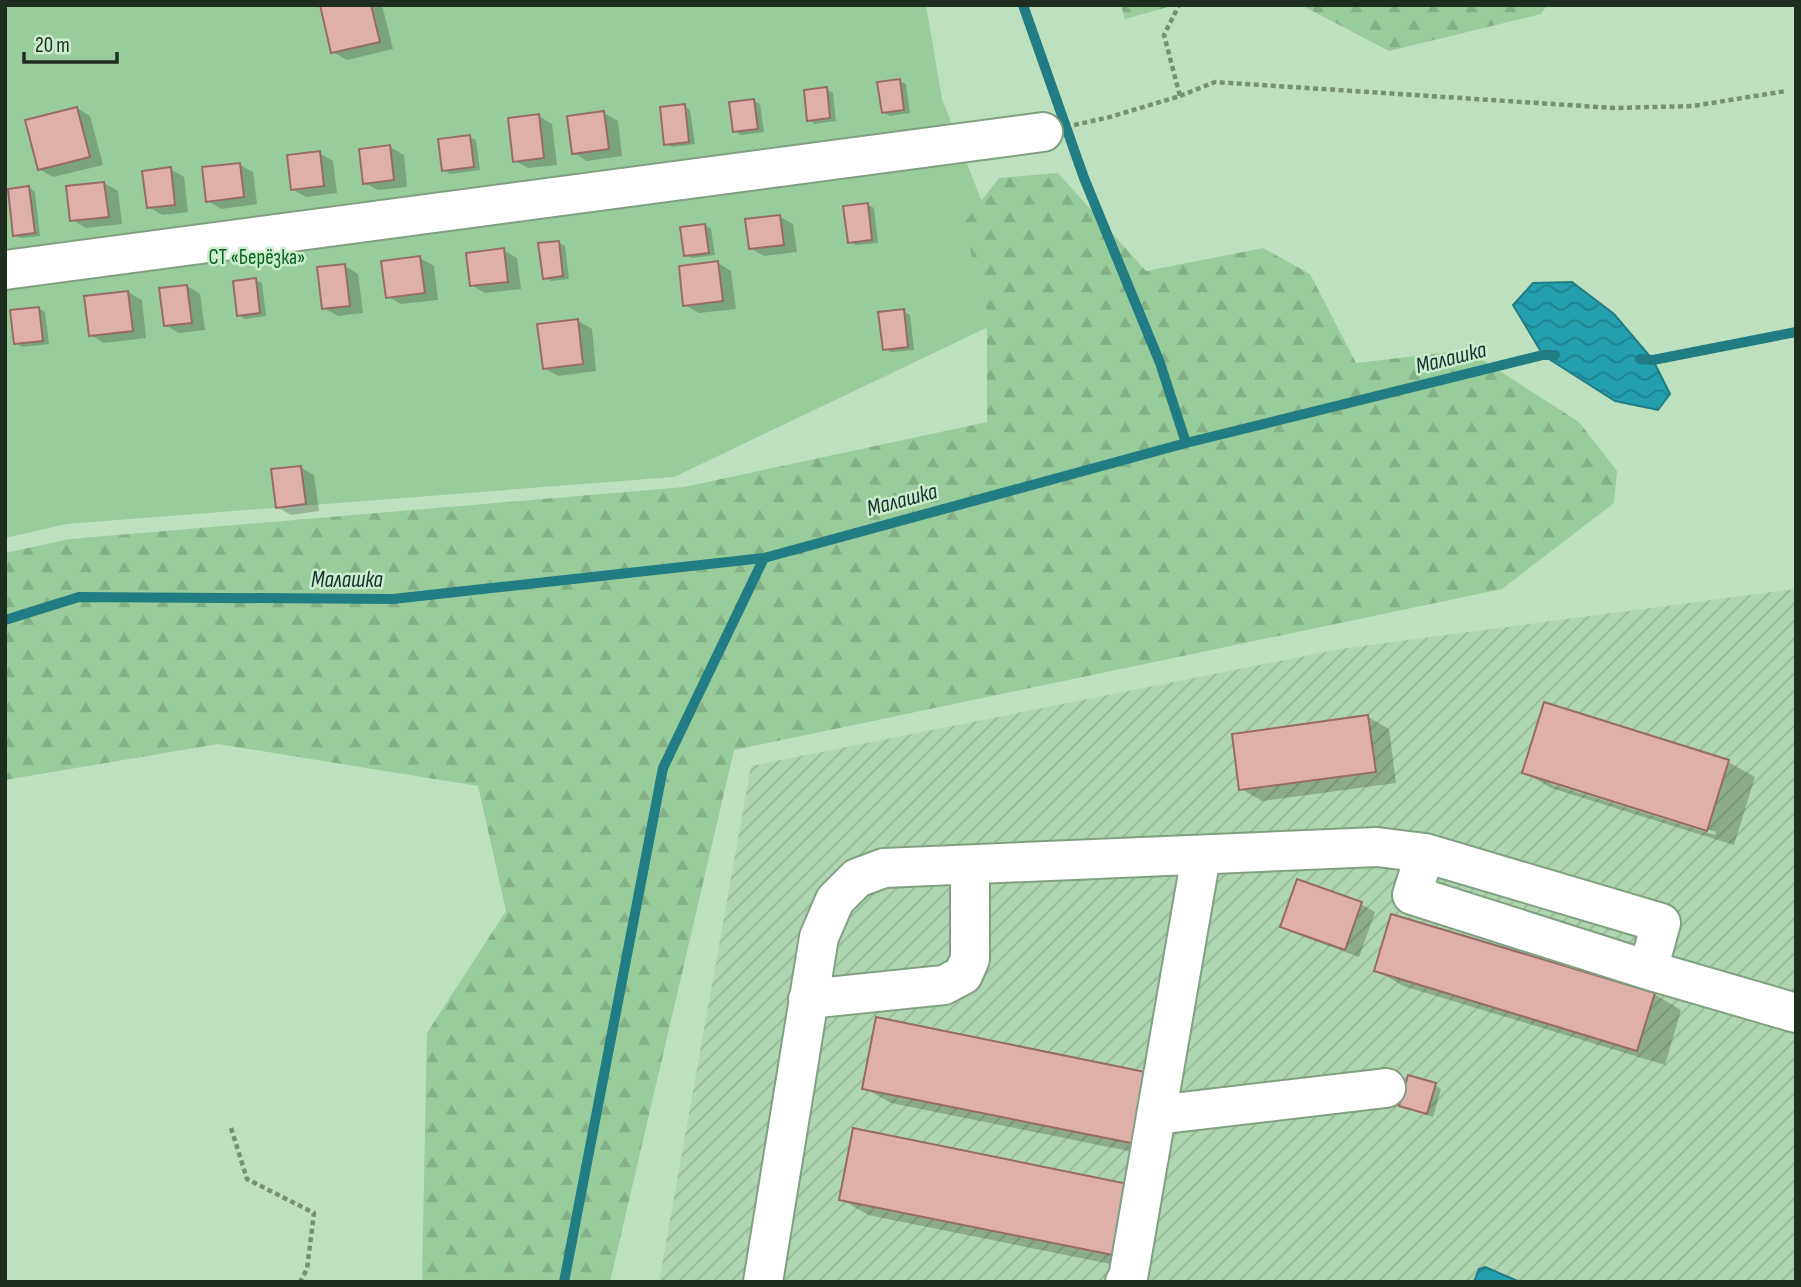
<svg xmlns="http://www.w3.org/2000/svg" width="1801" height="1287" font-family="'Sofia Sans Condensed',sans-serif">
<style>
.industrial{fill:url(#industrial-furrows)}
.green{fill:#98cd9b}
.forest{fill:url(#forest-firs)}
.water{fill:url(#water-waves);stroke:#227c83;stroke-width:2}
.shadow{fill:#0003;fill-rule:evenodd}
.lines{fill:none;stroke-linecap:round;stroke-linejoin:round}
.stream{stroke:#227c83;stroke-width:10}
.building{fill:#dfafa9;stroke:#986b66;stroke-width:2}
.minor-casing{stroke:#80a081;stroke-width:42}
.path{stroke:#769078;stroke-width:4.5;stroke-dasharray:5 3.5;stroke-linecap:butt}
.minor{stroke:#fff;stroke-width:38}
.labels{text-anchor:middle;dominant-baseline:central;stroke-width:5;stroke-linejoin:round;paint-order:stroke}
.park-label{font-size:21px;fill:#0c6421;stroke:#caedcc}
.water-label{font-size:23px;font-style:italic;fill:#152f32;stroke:#caedcc}
</style>
<defs>
<pattern id="industrial-furrows" width="10" height="10" patternUnits="userSpaceOnUse" patternTransform="scale(1.75)"><rect width="10" height="10" fill="#aed6b0"/><path d="M-1 1l2-2M0 10L10 0M9 11l2-2" fill="none" stroke="#95b897"/></pattern>
<pattern id="forest-firs" width="22" height="20" patternUnits="userSpaceOnUse" patternTransform="scale(1.75)"><rect width="22" height="20" fill="#98cd9b"/><path d="M5 1l3.5 6h-7zM16 11l3.5 6h-7z" fill="#83b085"/></pattern>
<pattern id="water-waves" width="16" height="10" patternUnits="userSpaceOnUse" patternTransform="scale(1.75)"><rect width="16" height="10" fill="#239fad"/><path d="M0 5q4-4 8 0t8 0" fill="none" stroke="#1e828c"/></pattern>
</defs>
<rect width="100%" height="100%" fill="#bde0bf"/>
<path class="industrial" d="M1796,589V1282H659L751,766L1340,649Z"/>
<path class="green" d="M5,5H926L942,99L1024,310L674,477L66,524L5,538Z"/>
<path class="forest" d="M1121,5H1175L1125,19Z
M1301,5H1547L1541,14L1389,51Z
M1058,173L1146,271L1263,248L1310,274L1356,363L1467,350L1579,422L1617,471L1614,503L1502,589L734,750L610,1282H422L427,1033L506,911L478,786L218,744L5,780V553L70,539L684,487L987,422V311L963,224L999,178Z"/>
<path class="water" d="M1572,282L1614,314L1653,360L1670,394L1658,410L1615,401L1543,355L1513,305L1533,283Z
M1485,1267L1520,1282H1474L1479,1269Z"/>
<path class="shadow" d="M382,5L393,49L347,60L333,52L322,6Z
M900,81L906,84L910,113L890,116L883,112Z
M826,89L833,93L836,121L815,124L809,120Z
M754,101L760,104L764,132L741,135L735,131Z
M684,106L690,110L695,144L672,147L666,144Z
M77,108L90,116L103,165L53,177L39,169Z
M604,113L618,121L622,156L587,161L574,153Z
M539,116L552,124L557,165L528,168L515,161Z
M470,137L476,140L480,170L450,174L444,170Z
M390,147L404,155L407,187L378,190L364,183Z
M319,153L333,161L337,193L306,197L292,189Z
M240,165L253,172L257,204L221,209L208,201Z
M170,169L184,177L188,212L162,215L149,207Z
M104,183L118,191L122,224L86,228L72,220Z
M29,188L35,192L40,236L21,238L15,235Z
M868,205L874,208L878,243L856,245L849,242Z
M779,216L793,224L797,252L764,256L750,248Z
M705,225L711,229L715,255L692,258L685,255Z
M558,242L565,246L569,279L551,281L544,277Z
M503,250L517,258L521,289L485,293L471,285Z
M420,258L434,266L438,300L401,304L387,296Z
M718,263L731,271L736,309L699,313L685,305Z
M345,266L358,274L363,313L338,316L324,308Z
M256,280L262,283L266,316L245,319L239,315Z
M187,286L200,294L205,330L179,333L165,325Z
M128,292L142,300L146,338L104,343L91,335Z
M39,309L45,312L49,344L22,347L16,343Z
M903,311L910,315L914,350L891,352L885,349Z
M578,321L592,329L596,371L558,376L544,368Z
M301,468L314,475L319,511L291,515L277,507Z
M1368,717L1389,729L1396,783L1262,801L1241,789Z
M1728,762L1755,777L1734,845L1551,788L1524,772ZM1551,780L1716,832L1715,835L1551,784Z
M1298,881L1361,904L1375,912L1359,957L1296,934L1282,926Z
M1376,970L1654,994L1681,1010L1665,1065L1403,986Z
M1149,1074L1163,1158L891,1103L864,1088Z
M1435,1085L1441,1089L1433,1117L1401,1106Z
M1127,1185L1140,1270L868,1215L841,1199Z"/>
<g class="lines">
<path class="stream" d="M1023,5L1084,178L1160,363L1186,443
M1640,359L1653,360L1796,332
M5,620L79,597L393,599L764,558L1186,443L1543,355H1555
M564,1282L663,768L764,558"/>
</g>
<path class="building" d="M320,5H371L380,42L331,53Z
M900,79L904,110L882,113L877,82Z
M827,87L830,118L807,121L804,90Z
M754,99L758,129L733,132L729,102Z
M685,104L689,142L664,145L660,107Z
M77,107L90,157L38,170L25,120Z
M604,111L609,149L572,154L567,116Z
M539,114L544,158L513,162L508,118Z
M470,135L474,167L442,171L438,139Z
M390,145L394,180L363,184L359,149Z
M320,151L324,186L291,190L287,155Z
M240,163L244,197L206,202L202,167Z
M171,167L175,205L147,208L142,171Z
M104,182L109,217L70,221L66,186Z
M29,186L35,233L13,236L8,189Z
M868,203L872,240L848,243L843,206Z
M780,215L784,245L749,249L745,219Z
M705,224L709,253L684,256L680,227Z
M559,241L563,276L543,279L538,243Z
M504,248L508,282L470,286L466,253Z
M420,256L425,293L386,298L381,261Z
M718,261L723,301L683,306L679,266Z
M345,264L350,306L322,309L317,267Z
M256,278L260,313L237,316L233,281Z
M187,285L192,323L164,326L159,288Z
M128,291L133,331L89,336L84,296Z
M39,307L43,341L14,344L10,310Z
M904,309L908,347L883,350L878,312Z
M578,319L583,364L543,369L537,324Z
M301,466L306,504L276,508L271,469Z
M1544,702L1729,760L1707,831L1522,773Z
M1368,715L1376,772L1239,790L1232,734Z
M1297,879L1362,902L1345,950L1280,927Z
M1391,914L1655,993L1637,1051L1374,971Z
M876,1017L1150,1073L1136,1144L862,1089Z
M1408,1075L1436,1083L1427,1114L1399,1106Z
M853,1128L1128,1184L1113,1255L839,1200Z"/>
<g class="lines">
<g class="minor-casing">
<path id="minor" d="M5,270L1043,132
M1425,853L1412,895L1648,970
M808,999L944,985L963,975L970,959V866
M1156,1115L1386,1088
M763,1282L819,937L835,900L857,878L884,868L1377,847L1425,853L1661,923L1648,970L1796,1013
M1125,1282L1128,1278L1201,856"/>
</g>
<path class="path" d="M1180,96L1215,82L1614,108L1693,106L1786,91
M1074,125L1110,117L1180,96L1164,35L1179,5
M231,1128L247,1179L314,1213L307,1269L300,1282"/>
<use href="#minor" class="minor"/>
</g>
<g class="labels">
<g class="park-label">
<text x="257" y="257">СТ «Берёзка»</text>
</g>
<g class="water-label">
<text transform="translate(1451 358) rotate(-14)">Малашка</text>
<text transform="translate(902 500) rotate(-15)">Малашка</text>
<text x="347" y="580">Малашка</text>
</g>
</g>
<rect width="1801" height="1287" fill="none" stroke="#1f2c20" stroke-width="14"/>
<path d="M24 52v10h93v-10" fill="none" stroke="#1f2c20" stroke-width="3.5"/>
<text x="35" y="52" font-size="21" fill="#1f2c20" stroke="#caedcc" stroke-width="5" paint-order="stroke">20 m</text>
</svg>
